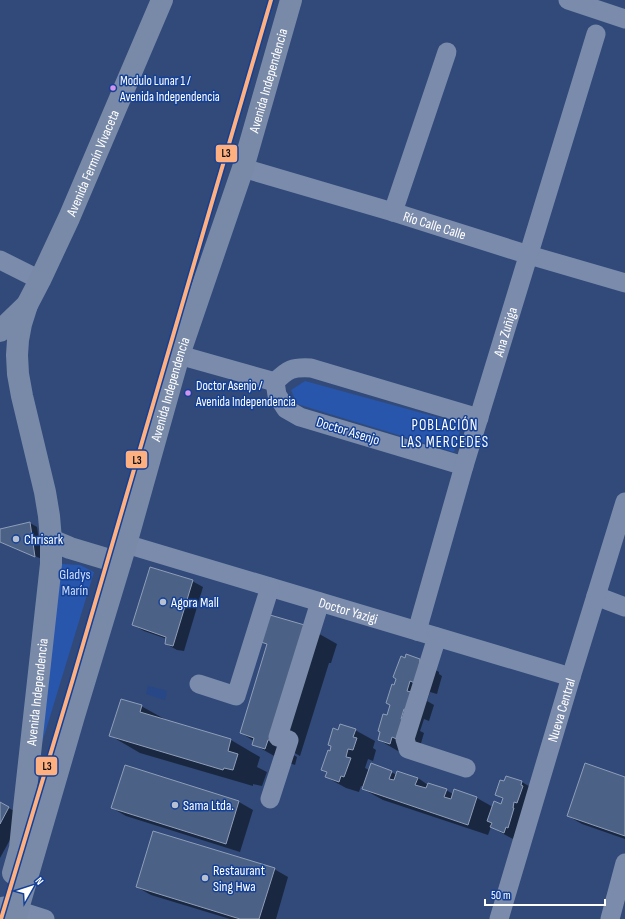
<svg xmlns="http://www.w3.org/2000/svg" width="625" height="919" font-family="'Sofia Sans Condensed',sans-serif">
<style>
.green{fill:#2856ad}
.water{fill:#274787}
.shadow{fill:#0007}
.building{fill:#4c6186;stroke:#8f9eb9}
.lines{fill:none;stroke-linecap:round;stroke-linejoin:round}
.minor{stroke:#7b8bab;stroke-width:19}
.major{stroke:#798aa9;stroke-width:22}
.metro-1-casing{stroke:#144096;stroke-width:7}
.metro-1{stroke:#ffb080;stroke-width:4}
.bus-dot{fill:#d193ec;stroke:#144096;stroke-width:1.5}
.poi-dot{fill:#b7c0d0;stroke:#144096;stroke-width:1.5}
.labels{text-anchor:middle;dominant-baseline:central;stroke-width:3;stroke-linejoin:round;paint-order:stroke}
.bus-label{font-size:13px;fill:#fff;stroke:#144096;text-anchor:start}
.street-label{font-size:14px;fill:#fff;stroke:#144096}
.poi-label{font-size:14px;fill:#fff;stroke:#144096;text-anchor:start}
.park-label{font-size:14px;fill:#ccddfd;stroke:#144096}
.neighbourhood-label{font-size:15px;letter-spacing:1px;fill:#fff;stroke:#144096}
.line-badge{stroke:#144096;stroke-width:1.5}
.pale-badge-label{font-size:11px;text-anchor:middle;font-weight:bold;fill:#111}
</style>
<rect width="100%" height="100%" fill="#314a79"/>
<path class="green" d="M305,381L462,424L454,452L297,404L291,390Z
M61,564L80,565L94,572L38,756Z"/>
<path class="water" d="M148,686L167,691L165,700L146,694Z"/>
<path class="shadow" d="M30,523L37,527L42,559L0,542V530Z
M192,581L203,587L184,651L177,650L166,644L167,639L144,631L133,625Z
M307,627L337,644L331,663H329L300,756L272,740V742L297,757L295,765L283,761L253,744L254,741L241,733L268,644Z
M419,660L439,672V674L442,676L437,694L430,692L427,701L434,705L429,721L424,719L420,731L424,733L419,750L410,755L398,751L379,740L388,716L395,686Z
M141,706L170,722L231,740L260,757L257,767L267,772L262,786L253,784V786L140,753L111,736Z
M355,730L375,741L373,748L376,750L373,761L368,759L365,768L369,770L391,772L397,775L418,778L428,785L446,790L453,794L455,790L477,798L493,807L501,805L503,799L496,795L505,782L506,777L522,782L542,794L524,843L511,838L491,827L488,835L383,800L363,789L364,787L361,786L359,792L346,788L326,777L328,772L322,769L330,752L338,731Z
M125,766L239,802L253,810L240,852L126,816L112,808Z
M625,778V839L582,824L568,816Z
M0,803L23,816L0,858Z
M274,869L288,877L276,919H230L151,895L137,887Z"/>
<path class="building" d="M30,522L35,557L0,542V529Z
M150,567L193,580L173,646L165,644L166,637L132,625Z
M270,615L308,626L270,740H268L265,749L252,745L254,738L240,733L267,644L261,642Z
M406,654L420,659L417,684L410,681L407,691L415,693L409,711L404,709L401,719L405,721L399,740L392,737L390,744L378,740L380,732L378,731L383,714L387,715L390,705L386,703L392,684L394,685L396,679L393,677L401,656L405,658Z
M121,699L142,705L140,712L231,739L228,751L238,754L233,770L224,768L223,770L109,736Z
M340,724L356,729L353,737L357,738L353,750L348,749L346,757L351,758L344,777L341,776L339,782L325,777L327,772L321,770L328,750L330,751L331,746L328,745L333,728L338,730Z
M371,763L392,771L389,779L394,780L397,771L418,778L415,785L426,788L428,783L447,789L444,797L451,799L454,789L477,797L468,825L362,789Z
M585,763L625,777V836L567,816Z
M125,765L239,801L226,844L111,808Z
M506,776L522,781L521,785L523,786L517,803L514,802L513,808H514L508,828L506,827L504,833L490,827L492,823L487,821L494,801L501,804L503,798L495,795L500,780L504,781Z
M0,802L9,807L0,824Z
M153,831L275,868L259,919H240L136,887Z"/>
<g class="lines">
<g class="minor">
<path d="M568,0L625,19"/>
<path id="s1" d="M243,168L393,212L529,255L625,283"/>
<path d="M393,212L447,52"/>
<path d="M0,260L40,280"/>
<path d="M179,355L275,382"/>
<path d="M464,466L300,417L286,409L277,395L275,382C288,369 292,367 311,368L479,418"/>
<path id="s2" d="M126,544L571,677"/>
<path d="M596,596L625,607"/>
<path id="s3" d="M417,631L464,466L596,34"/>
<path d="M437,637L405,739L408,749L466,768"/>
<path d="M199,684L236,696L270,587"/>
<path d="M270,799L289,740L278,737L320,602"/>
<path d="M0,909L4,906L45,919"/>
<path id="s4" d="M499,919L571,677L625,502"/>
<path d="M610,919L625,863"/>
</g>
<g class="major">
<path d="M0,331L27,305"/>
<path d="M51,540L70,548L120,563"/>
<path id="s5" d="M13,873L20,848L24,808L51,564V540L49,516L45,492L22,396L18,374L17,355L18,340L21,324L27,305L40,280L69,218L162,0"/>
<path id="s6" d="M15,919L74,716L126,544L179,355L243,168L291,0"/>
</g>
<g class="metro-1-casing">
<path id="metro-1" d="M1,919L72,682L271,0"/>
</g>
<use href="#metro-1" class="metro-1"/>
</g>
<g class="bus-dot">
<circle cx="113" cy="88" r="3.5"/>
<circle cx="188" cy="393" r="3.5"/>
</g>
<g class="poi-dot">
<circle cx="16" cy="539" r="4"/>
<circle cx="163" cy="602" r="4"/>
<circle cx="175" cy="805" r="4"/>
<circle cx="205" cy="878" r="4"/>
</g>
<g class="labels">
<g class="bus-label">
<text x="120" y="81">Modulo Lunar 1 /<tspan x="120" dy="16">Avenida Independencia</tspan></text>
<text x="196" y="386">Doctor Asenjo /<tspan x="196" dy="16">Avenida Independencia</tspan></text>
</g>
<g class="street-label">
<text stroke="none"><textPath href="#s6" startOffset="876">Avenida Independencia</textPath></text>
<text stroke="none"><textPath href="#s5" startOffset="732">Avenida Fermín Vivaceta</textPath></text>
<text stroke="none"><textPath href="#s1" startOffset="200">Río Calle Calle</textPath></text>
<text stroke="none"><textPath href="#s3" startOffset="312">Ana Zuñiga</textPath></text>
<text stroke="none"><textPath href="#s6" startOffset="552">Avenida Independencia</textPath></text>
<text transform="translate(348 431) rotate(17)">Doctor Asenjo</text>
<text stroke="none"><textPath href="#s2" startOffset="232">Doctor Yazigi</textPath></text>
<text stroke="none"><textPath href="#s5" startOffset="183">Avenida Independencia</textPath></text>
<text stroke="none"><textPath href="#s4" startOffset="218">Nueva Central</textPath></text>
</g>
<g class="poi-label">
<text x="24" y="539">Chrisark</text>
<text x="171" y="602">Agora Mall</text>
<text x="183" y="805">Sama Ltda.</text>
<text x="213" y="870">Restaurant<tspan x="213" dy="16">Sing Hwa</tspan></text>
</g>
<g class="park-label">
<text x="75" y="574">Gladys<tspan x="75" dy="16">Marín</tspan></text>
</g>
<g class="neighbourhood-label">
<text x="445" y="425">POBLACIÓN<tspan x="445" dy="17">LAS MERCEDES</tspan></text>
</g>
</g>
<g class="line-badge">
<rect x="215" y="144" width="23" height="19" rx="4" fill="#ffb080"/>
<rect x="125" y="450" width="23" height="19" rx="4" fill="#ffb080"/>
<rect x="35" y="756" width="23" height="20" rx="4" fill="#ffb080"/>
</g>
<g class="pale-badge-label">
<text x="226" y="157">L3</text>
<text x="137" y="464">L3</text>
<text x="47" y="770">L3</text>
</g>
<g transform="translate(32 887) rotate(51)" stroke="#144096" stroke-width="3" paint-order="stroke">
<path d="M0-3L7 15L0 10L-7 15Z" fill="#ffffff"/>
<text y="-6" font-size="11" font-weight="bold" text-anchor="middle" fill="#ffffff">N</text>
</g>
<path d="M485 899v6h120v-6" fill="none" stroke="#ffffff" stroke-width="2"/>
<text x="491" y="899" font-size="12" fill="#ffffff" stroke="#144096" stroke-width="3" paint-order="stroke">50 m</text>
</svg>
